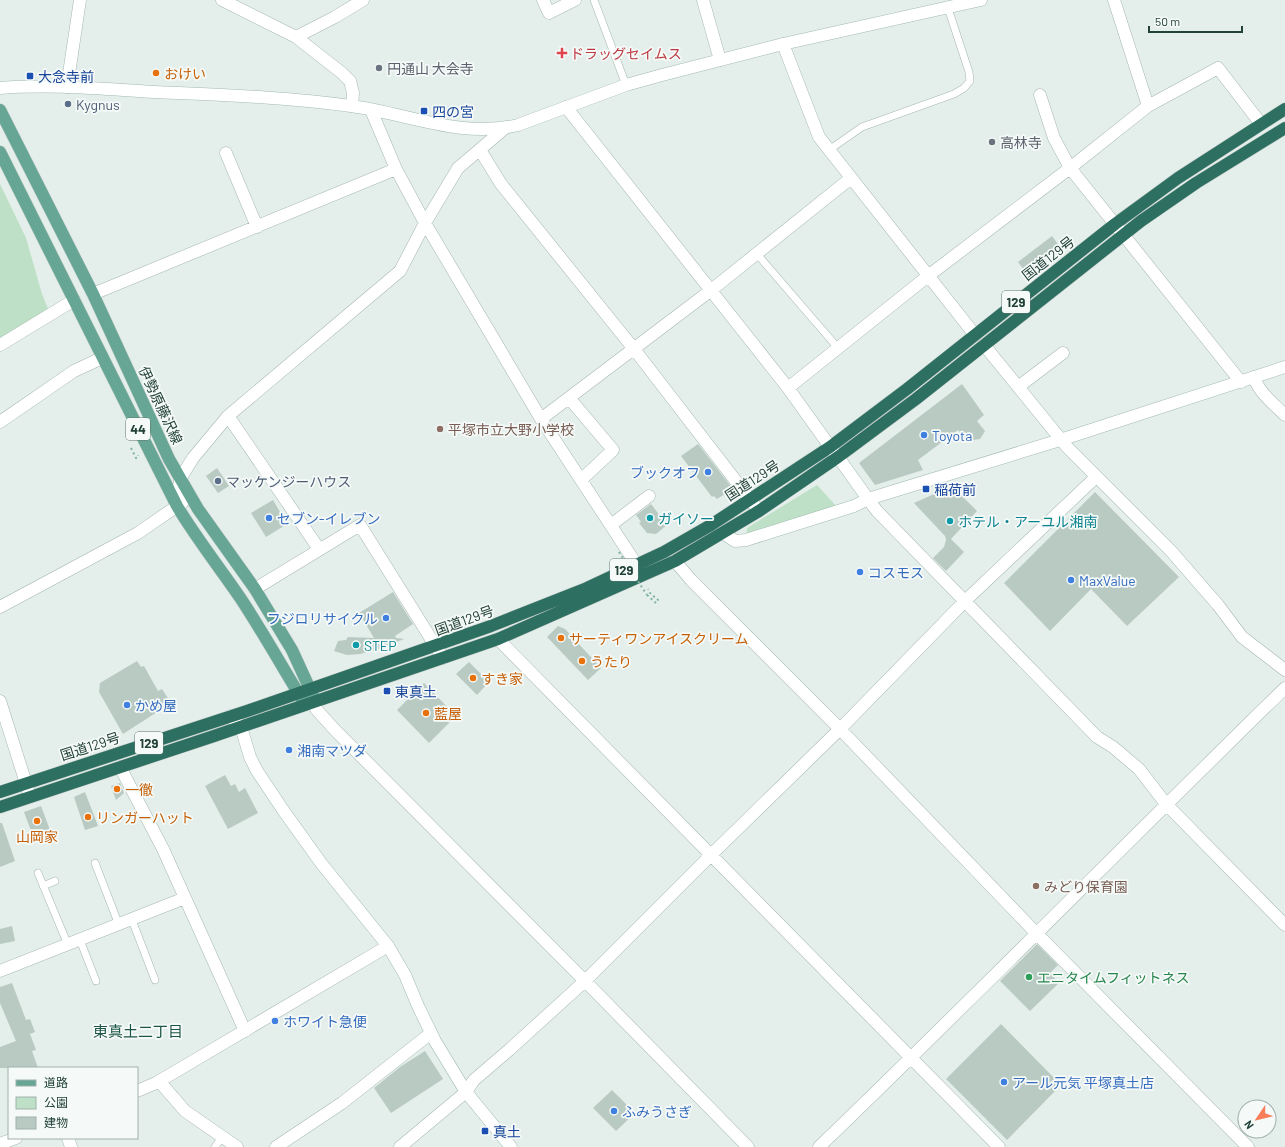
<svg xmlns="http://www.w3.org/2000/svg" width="1285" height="1147" font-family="Barlow,'Noto Sans JP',sans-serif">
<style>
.green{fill:#bde0c6}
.building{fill:#b9cac3}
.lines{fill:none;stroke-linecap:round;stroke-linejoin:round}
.lane-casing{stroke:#a6b7b1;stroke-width:8}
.street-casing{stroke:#a6b7b1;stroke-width:13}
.secondary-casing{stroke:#a2bbb2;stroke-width:13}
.primary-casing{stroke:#c1cac7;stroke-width:13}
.highway-casing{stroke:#c1cac7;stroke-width:13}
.path{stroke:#83b4a3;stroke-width:2;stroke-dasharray:2 3;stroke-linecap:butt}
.lane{stroke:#fff;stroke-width:7}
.street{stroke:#fff;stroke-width:12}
.secondary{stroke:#fff;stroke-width:12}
.primary{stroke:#67a694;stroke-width:12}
.highway{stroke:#2d6f60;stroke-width:12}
.path-bridge{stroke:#83b4a3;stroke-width:2;stroke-dasharray:2 3;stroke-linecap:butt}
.health-dot{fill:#e0444e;stroke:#f5faf8;stroke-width:1.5}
.worship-dot{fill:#6b7280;stroke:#f5faf8;stroke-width:1.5}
.food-dot{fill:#e8710a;stroke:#f5faf8;stroke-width:1.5}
.transit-dot{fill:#1a4fb4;stroke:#f5faf8;stroke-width:1.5}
.service-dot{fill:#5c6f8a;stroke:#f5faf8;stroke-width:1.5}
.education-dot{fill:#8d6e63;stroke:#f5faf8;stroke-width:1.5}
.shop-dot{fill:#3f7fe0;stroke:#f5faf8;stroke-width:1.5}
.culture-dot{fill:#0f9aa8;stroke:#f5faf8;stroke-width:1.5}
.leisure-dot{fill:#2e9e5b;stroke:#f5faf8;stroke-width:1.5}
.labels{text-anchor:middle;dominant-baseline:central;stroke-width:3.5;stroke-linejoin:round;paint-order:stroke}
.shield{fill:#f5faf8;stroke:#617872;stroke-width:1}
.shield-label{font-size:13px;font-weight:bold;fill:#224138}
.health-label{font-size:14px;fill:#be3a42;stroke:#f5faf8;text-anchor:start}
.worship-label{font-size:14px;fill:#5b616d;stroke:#f5faf8;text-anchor:start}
.food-label{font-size:14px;fill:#c56008;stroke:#f5faf8;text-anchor:start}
.transit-label{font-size:14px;fill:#164399;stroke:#f5faf8;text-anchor:start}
.service-label{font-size:14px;fill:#4e5e75;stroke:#f5faf8;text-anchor:start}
.street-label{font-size:14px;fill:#224138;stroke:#f5faf8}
.education-label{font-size:14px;fill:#785e54;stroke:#f5faf8;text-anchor:start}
.shop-label{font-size:14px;fill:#366cbe;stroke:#f5faf8;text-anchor:start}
.culture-label{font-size:14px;fill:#0d838f;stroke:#f5faf8;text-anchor:start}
.leisure-label{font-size:14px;fill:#27864d;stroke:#f5faf8;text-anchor:start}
.neighbourhood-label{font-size:15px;fill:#1d5546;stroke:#f5faf8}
</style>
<rect width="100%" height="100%" fill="#e4eeea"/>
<path class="green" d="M0,184L26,238L42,294L49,311L0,341Z
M817,485L837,507L749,534L747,533V528Z"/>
<path class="building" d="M1052,236L1060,247L1027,274L1018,262Z
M962,384L984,415L977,421L985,431L980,439L973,440L969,443L958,430L918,460L923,470L875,485L859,463Z
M698,444L733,489L717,499L714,496L712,497L681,456Z
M217,468L229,486L218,493L206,476Z
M952,486L977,511L951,539L964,552L946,571L933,558L944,547L946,540L945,536L914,503Z
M1095,492L1179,577L1127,626L1091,589L1050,631L1004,583Z
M273,500L287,524L266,537L251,513Z
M651,504L667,525L656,534L647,533L639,523L641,522L636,515Z
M393,592L413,624L395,636L396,638L404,639L382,648L360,654L347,655L334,651L338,641L346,640L348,637L374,638L359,613Z
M558,626L565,629L601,668L588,680L547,637Z
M137,661L141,667L144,666L158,691L162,689L171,703L123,734L99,692L100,683Z
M469,662L489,682L477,695L456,674Z
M424,683L456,716L429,743L397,710Z
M225,775L231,786L235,784L239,792L245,788L258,813L228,829L205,786Z
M120,783L124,793L116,800L111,786Z
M85,792L98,826L85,830L74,797Z
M41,806L50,830L33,836L24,812Z
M0,823H2L15,861L0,867Z
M12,926L15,941L0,944V929Z
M1037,944L1058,965L1050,973L1059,983L1030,1011L1000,981Z
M12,983L26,1020L30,1019L35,1032L30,1034L36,1050L32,1051L38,1068H0V1047L16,1041L0,1003V987Z
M1001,1024L1061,1085L1007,1140L946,1079Z
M425,1051L443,1079L391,1113L374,1088L400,1067Z
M612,1090L635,1113L616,1131L593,1108Z"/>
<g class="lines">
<g class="lane-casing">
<path id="lane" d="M594,0L626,85
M829,150L862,127L954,94L964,88L970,81L969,72L948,8
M757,254L838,348
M95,863L119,925
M38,873L68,945
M43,886L55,881
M132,920L155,980
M80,940L96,981
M215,1147L222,1137"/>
</g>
<g class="street-casing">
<path id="street" d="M222,0L296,37L342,73L350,81L353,93L352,106
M543,0L549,13L575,0
M703,0L720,60
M1114,0L1148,106
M296,37L335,17L363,0
M783,44L819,137L975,335
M67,87L80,0
M1040,95L1054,138L1070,168L1241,382
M566,107L788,388L836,455
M371,110L396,169L425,223L541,419L642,573
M480,150L501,184L634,349L759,511
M226,153L257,227
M93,294L396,169
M0,345L74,300
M984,345L1067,447L1171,551L1218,605L1242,637L1285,670
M1254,377C1259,393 1274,404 1285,415
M1018,387L1063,353
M788,388L928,276L1070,168L1148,106L1218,68L1261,124
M569,398L613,450L581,480
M228,416L319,549
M541,419L710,291L851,178
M0,422L74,371L102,358
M868,499L877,511L1097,737L1113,747L1139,769L1166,804L1285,925
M177,506L180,479L193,458L228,416L400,271L425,223L458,168L505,128
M611,525L649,496
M675,561L691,580L840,729L1037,934L1248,1147
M255,589L360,525L443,658
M0,607L138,533L183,502
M498,639L999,1147
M0,701L30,796
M316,709L334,729L585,981L748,1147
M120,767L163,849L245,1031
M0,971L185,898
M159,1081L185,1111L237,1147
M137,1091L156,1083L388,946
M68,1138L71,1147
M0,1144L16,1138
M276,1147L342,1103L431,1033
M400,1147L466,1092L474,1080L509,1050L585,981L712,854L840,729L965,601L1096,477
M819,1147C976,996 1129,840 1285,688"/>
</g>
<g class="secondary-casing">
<path id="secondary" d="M0,88C51,84 103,89 154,92C220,95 286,97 351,106C406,113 461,139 518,125L626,85L662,75L783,44L981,0
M838,457L868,499
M723,533L735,541L746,540L854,506L868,499L1060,440L1285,367
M230,716L241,727L250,757L257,771L283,810L321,863L388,946L405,975L418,1006L435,1041L466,1092L511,1147"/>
</g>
<g class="primary-casing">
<path id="primary" d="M0,110L93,294L169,459L198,509L255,589L292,650L314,698
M0,152L177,506C196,538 220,568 241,599C264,634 284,670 305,704"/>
</g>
<g class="highway-casing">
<path id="highway" d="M0,792L247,711L491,626L587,588L664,552L711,525L830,447L907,389L1115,224L1178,178L1285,109
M0,807L214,736L498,639L675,561L759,511L838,457L916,399L1141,221L1196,183L1285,128"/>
</g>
<path class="path" d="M162,416L165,414L171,425
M131,448L136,458L138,457V455
M647,595L656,603L658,600L650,593L648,589"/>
<use href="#lane" class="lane"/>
<use href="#street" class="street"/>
<use href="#secondary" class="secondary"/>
<use href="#primary" class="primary"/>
<use href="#highway" class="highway"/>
<path class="path-bridge" d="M619,552L647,595"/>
</g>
<path class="health-dot" d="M560 47h4v4h4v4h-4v4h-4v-4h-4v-4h4z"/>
<g class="worship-dot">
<circle cx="379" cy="68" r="4"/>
<circle cx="992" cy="142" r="4"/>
</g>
<g class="food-dot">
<circle cx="156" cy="73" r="4"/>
<circle cx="561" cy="638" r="4"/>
<circle cx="582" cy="661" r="4"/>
<circle cx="473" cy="678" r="4"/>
<circle cx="426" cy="713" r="4"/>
<circle cx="117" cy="789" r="4"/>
<circle cx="88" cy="817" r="4"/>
<circle cx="37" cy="821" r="4"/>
</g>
<g class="transit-dot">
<rect x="26" y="72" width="8" height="8" rx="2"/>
<rect x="420" y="107" width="8" height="8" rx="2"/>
<rect x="922" y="485" width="8" height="8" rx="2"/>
<rect x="383" y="687" width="8" height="8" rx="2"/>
<rect x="481" y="1127" width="8" height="8" rx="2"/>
</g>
<g class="service-dot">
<circle cx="68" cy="104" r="4"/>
<circle cx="218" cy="481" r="4"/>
</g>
<g class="education-dot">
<circle cx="440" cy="429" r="4"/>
<circle cx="1036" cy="886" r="4"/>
</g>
<g class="shop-dot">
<circle cx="924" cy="435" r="4"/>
<circle cx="708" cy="472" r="4"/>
<circle cx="269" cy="518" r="4"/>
<circle cx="860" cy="572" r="4"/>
<circle cx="1071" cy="580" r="4"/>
<circle cx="386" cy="618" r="4"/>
<circle cx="127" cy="705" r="4"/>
<circle cx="289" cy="750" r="4"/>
<circle cx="275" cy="1021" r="4"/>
<circle cx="1004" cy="1082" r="4"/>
<circle cx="614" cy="1111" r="4"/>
</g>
<g class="culture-dot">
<circle cx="650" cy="518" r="4"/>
<circle cx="950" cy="521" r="4"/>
<circle cx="356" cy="645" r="4"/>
</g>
<circle class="leisure-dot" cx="1029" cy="977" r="4"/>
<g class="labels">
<g class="shield">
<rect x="1002" y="291" width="28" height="22" rx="3"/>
<rect x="126" y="418" width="24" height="22" rx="3"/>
<rect x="610" y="559" width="28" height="22" rx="3"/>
<rect x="135" y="732" width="28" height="22" rx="3"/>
</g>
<g class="shield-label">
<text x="1016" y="302">129</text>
<text x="138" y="429">44</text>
<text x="624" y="570">129</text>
<text x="149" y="743">129</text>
</g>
<g class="health-label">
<text x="570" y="53">ドラッグセイムス</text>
</g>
<g class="worship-label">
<text x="387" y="68">円通山 大会寺</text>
<text x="1000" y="142">高林寺</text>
</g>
<g class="food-label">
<text x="164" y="73">おけい</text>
<text x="569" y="638">サーティワンアイスクリーム</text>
<text x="590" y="661">うたり</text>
<text x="481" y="678">すき家</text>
<text x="434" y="713">藍屋</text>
<text x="125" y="789">一徹</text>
<text x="96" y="817">リンガーハット</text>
<text x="37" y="836" text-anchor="middle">山岡家</text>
</g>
<g class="transit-label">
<text x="38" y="76">大念寺前</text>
<text x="432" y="111">四の宮</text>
<text x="934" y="489">稲荷前</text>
<text x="395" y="691">東真土</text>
<text x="493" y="1131">真土</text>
</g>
<g class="service-label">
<text x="76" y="104">Kygnus</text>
<text x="226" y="481">マッケンジーハウス</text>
</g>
<g class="street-label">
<text transform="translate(1048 258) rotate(-38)">国道129号</text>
<text transform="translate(161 405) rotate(65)">伊勢原藤沢線</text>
<text transform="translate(752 480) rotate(-33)">国道129号</text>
<text transform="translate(464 620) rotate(-20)">国道129号</text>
<text transform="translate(90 746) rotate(-18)">国道129号</text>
</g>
<g class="education-label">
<text x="448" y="429">平塚市立大野小学校</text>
<text x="1044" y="886">みどり保育園</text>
</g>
<g class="shop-label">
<text x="932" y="435">Toyota</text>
<text x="700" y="472" text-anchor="end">ブックオフ</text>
<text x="277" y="518">セブン-イレブン</text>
<text x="868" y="572">コスモス</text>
<text x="1079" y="580">MaxValue</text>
<text x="378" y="618" text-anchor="end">フジロリサイクル</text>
<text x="135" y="705">かめ屋</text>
<text x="297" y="750">湘南マツダ</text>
<text x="283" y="1021">ホワイト急便</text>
<text x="1012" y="1082">アール元気 平塚真土店</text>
<text x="622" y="1111">ふみうさぎ</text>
</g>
<g class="culture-label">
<text x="658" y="518">ガイソー</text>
<text x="958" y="521">ホテル・アーユル湘南</text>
<text x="364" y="645">STEP</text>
</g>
<g class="leisure-label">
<text x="1037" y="977">エニタイムフィットネス</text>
</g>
<g class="neighbourhood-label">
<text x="138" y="1031">東真土二丁目</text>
</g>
</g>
<rect x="8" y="1067" width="130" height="72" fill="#f5faf8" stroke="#a1b0ab"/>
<rect x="16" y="1080" width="20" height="6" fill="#67a694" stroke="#a1b0ab"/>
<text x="44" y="1087" font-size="12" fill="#224138">道路</text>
<rect x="16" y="1097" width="20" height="12" fill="#bde0c6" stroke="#a1b0ab"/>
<text x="44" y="1107" font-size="12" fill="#224138">公園</text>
<rect x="16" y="1117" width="20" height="12" fill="#b9cac3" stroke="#a1b0ab"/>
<text x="44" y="1127" font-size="12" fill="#224138">建物</text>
<g transform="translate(1257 1119) rotate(235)"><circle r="19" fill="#f5faf8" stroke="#a1b0ab"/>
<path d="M0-3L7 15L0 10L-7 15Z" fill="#f87d59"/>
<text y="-6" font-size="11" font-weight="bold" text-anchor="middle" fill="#224138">N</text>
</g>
<path d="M1149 26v6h93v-6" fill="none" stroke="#224138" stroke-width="2"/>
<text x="1155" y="26" font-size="12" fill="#224138" stroke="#f5faf8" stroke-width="3" paint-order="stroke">50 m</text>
</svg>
